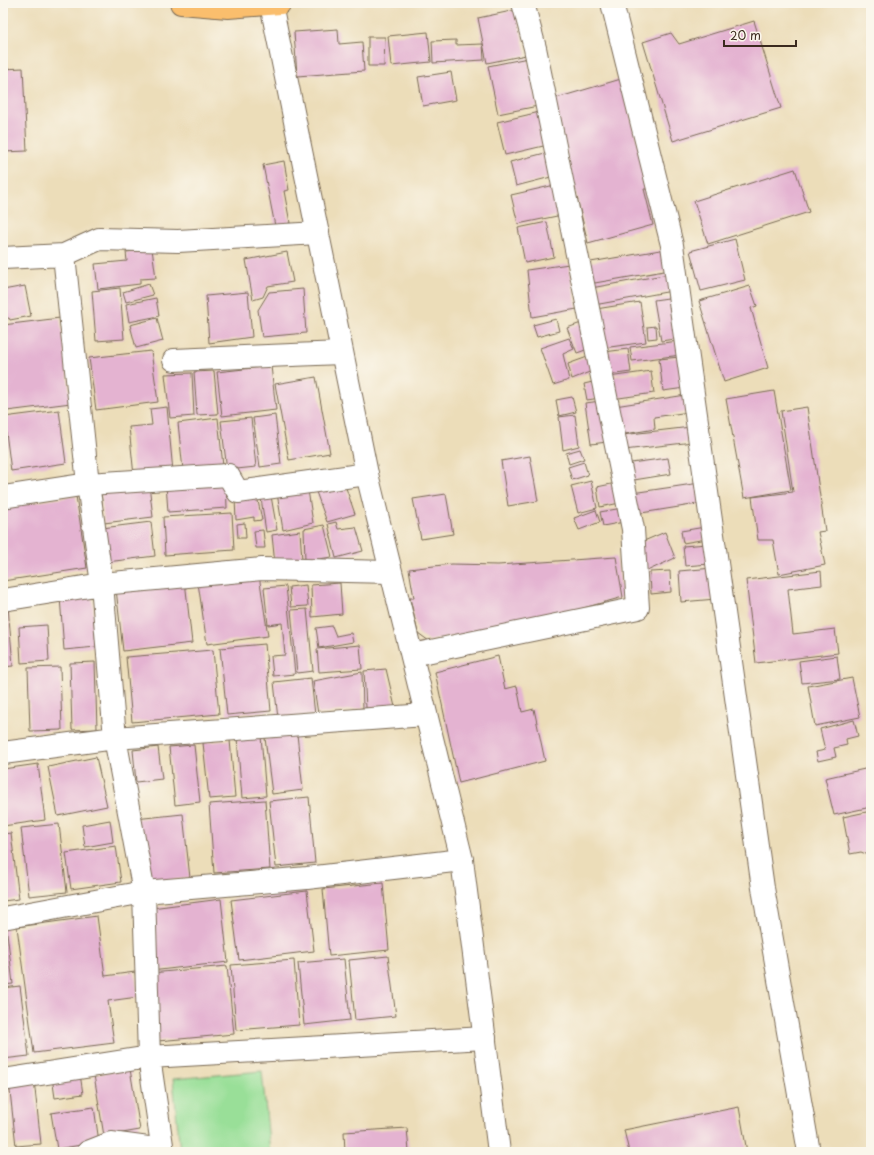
<svg xmlns="http://www.w3.org/2000/svg" width="874" height="1155" font-family="'Playpen Sans',sans-serif">
<style>
.green{fill:#99df98;stroke:#6a845b}
.building{fill:#e4b3d1}
.lines{fill:none;stroke-linecap:round;stroke-linejoin:round}
.minor-casing{stroke:#796954;stroke-width:24}
.tertiary-casing{stroke:#796954;stroke-width:24}
.primary-casing{stroke:#796954;stroke-width:24}
.minor{stroke:#fff;stroke-width:22}
.tertiary{stroke:#fff;stroke-width:22}
.primary{stroke:#fabe6d;stroke-width:22}
</style>
<rect width="100%" height="100%" fill="#fbf7ec"/>
<filter id="ink" filterUnits="userSpaceOnUse"><feTurbulence type="fractalNoise" baseFrequency=".025" numOctaves="2"/><feDisplacementMap in="SourceGraphic" scale="8" xChannelSelector="R" yChannelSelector="G"/><feConvolveMatrix kernelMatrix="1 2 1 2 8 2 1 2 1" color-interpolation-filters="sRGB"/></filter>
<filter id="wash" filterUnits="userSpaceOnUse"><feTurbulence type="fractalNoise" baseFrequency=".012" numOctaves="4" result="noise"/><feDisplacementMap in="SourceGraphic" scale="16" xChannelSelector="R" yChannelSelector="G"/><feGaussianBlur stdDeviation="0.9" result="paint"/><feColorMatrix in="noise" values="0 0 0 0 0 0 0 0 0 0 0 0 0 0 0 0 0 1.4 0 .05"/><feComposite in="paint" operator="in"/></filter>
<g filter="url(#wash)">
<rect width="100%" height="100%" fill="#ecddb9"/>
<path class="green" d="M262,1071L270,1152H180L173,1079Z"/>
<g id="blocks">
<path class="building" d="M516,10L526,55L487,63L478,18Z
M754,21L781,108L673,141L643,42L671,33L679,44Z
M338,29L339,44L362,42L364,71L297,76L294,32Z
M428,32L431,62L391,66L388,36Z
M368,37H385L384,66H368Z
M456,40V45L483,44L484,60L433,63L432,41Z
M528,58L538,106L498,114L488,66Z
M23,68L27,151L3,152V69Z
M451,72L456,100L423,106L418,77Z
M621,79L650,189H644L653,225L588,243L553,99Z
M544,111L552,144L505,155L497,122Z
M545,153L551,177L516,186L510,162Z
M284,161L289,190L284,191L290,223L275,226L263,165Z
M795,169L809,212L708,244L694,201Z
M555,185L562,215L518,224L511,195Z
M547,222L554,257L525,263L518,228Z
M735,239L745,280L701,291L690,251Z
M152,249L156,278L140,279V284L98,289L95,264L127,261L126,252Z
M666,249L670,270L589,284L585,263Z
M287,252L293,282L268,286L263,297L253,300L246,260Z
M569,264L577,309L532,317L527,270Z
M669,274L672,291L594,305L591,288Z
M149,284L153,295L126,302L123,292Z
M25,286L31,316L10,320L9,318L3,319V290Z
M750,286L757,306L751,308L768,368L724,382L699,301Z
M120,288L124,339L96,341L92,291Z
M303,289L306,333L262,337L258,310L269,292Z
M248,292L252,337L209,343L206,296Z
M675,297L681,338L661,341L654,300Z
M156,298L159,316L129,322L126,304Z
M640,302L646,342L603,348L596,309Z
M60,318L71,403L7,411L3,378V325Z
M157,318L163,341L136,348L130,325Z
M556,319L559,331L537,337L533,325Z
M584,322L591,348L577,353L567,328Z
M656,326L657,338L648,339L647,327Z
M569,338L574,349L563,354L569,380L553,385L540,348Z
M679,341L681,355L632,361L630,347Z
M628,349L631,372L608,375L604,352Z
M151,351L158,402L96,410L89,358Z
M593,355L597,369L572,379L568,364Z
M680,357L685,388L663,391L659,359Z
M271,366L276,410L222,416L217,372Z
M214,371L218,414L197,415L194,372Z
M651,371L654,393L612,399L609,377Z
M192,373L194,416L170,418L165,374Z
M316,377L330,453L289,460L275,384Z
M597,381L600,398L587,400L584,384Z
M774,391L791,490L744,498L726,399Z
M686,395L689,412L654,417L655,429L619,435L615,406Z
M572,397L576,412L559,416L556,400Z
M601,401L607,442L591,444L585,403Z
M167,407L173,472L134,476L129,427L152,425L150,409Z
M807,407L825,531L818,532L825,565L779,574L773,540H758L752,497L793,492L781,411Z
M59,410L66,463L11,471L4,417Z
M275,415L281,464L260,467L253,418Z
M575,415L579,446L563,450L559,417Z
M218,418L223,466L183,470L178,423Z
M251,418L256,467L227,470L221,421Z
M691,427L693,442L624,450L622,435Z
M580,449L584,459L569,464L566,453Z
M530,456L538,501L508,506L501,461Z
M668,458L671,474L634,480L631,463Z
M584,462L588,475L572,480L568,467Z
M226,480L227,508L168,512L166,484Z
M591,481L597,508L578,513L571,486Z
M616,483L620,503L600,507L597,487Z
M700,483L704,503L635,514L632,493Z
M149,485L153,517L104,523L101,491Z
M345,485L355,514L327,522L315,489Z
M308,490L313,523L283,530L277,493Z
M446,494L453,534L421,539L413,499Z
M76,496L87,568L3,581V507Z
M257,496L262,520L254,521V517L236,520L235,499Z
M271,496L277,530L266,532L261,498Z
M622,508L624,522L603,526L600,512Z
M596,510L600,522L579,530L574,518Z
M232,513L234,550L165,555L163,517Z
M151,522L155,556L107,562L102,528Z
M336,522L338,529L356,527L363,551L336,558L328,524Z
M245,523L246,538H238L237,524Z
M324,525L332,557L305,561L304,529Z
M705,527L707,539L683,543L681,531Z
M263,530L265,548H256L254,531Z
M300,531L302,560L275,565L272,535Z
M665,532L675,558L647,571L637,544Z
M707,544L709,564L685,566L683,546Z
M616,557L623,597L551,617L429,641L418,633L410,598H414L409,569L451,564L498,565Z
M713,568L716,599L681,602L679,571Z
M670,571L671,592L651,594L650,572Z
M821,571L822,585L788,589L793,634L835,629L838,653L756,663L746,580Z
M259,575L268,636L207,644L198,583Z
M185,581L192,643L123,651L116,589Z
M340,583L342,614L312,617L311,585Z
M306,585L308,606L291,607L289,587Z
M286,586L295,674L273,676L271,656L285,655L282,623L268,625L264,588Z
M92,595L96,647L64,650L60,597Z
M8,606L13,666L3,667V607Z
M307,609L313,671L297,673L291,610Z
M47,625L49,661L21,663L19,627Z
M332,626L336,636L351,633L353,642L319,648L316,628Z
M265,644L271,711L227,715L220,648Z
M360,645L362,669L319,672L317,649Z
M213,650L219,714L132,722L126,657Z
M498,656L505,689L517,686L522,712L534,709L545,761L459,783L435,672Z
M837,656L840,679L802,683L799,661Z
M95,662L97,729L72,730L70,663Z
M60,667L62,730L30,731L28,668Z
M386,669L395,707L366,708L364,671Z
M362,672L363,708L318,714L313,681Z
M311,678L315,715L278,719L274,682Z
M852,678L860,717L815,726L808,686Z
M854,720L858,736L846,739L847,745L834,748L836,757L818,761L816,752L825,750L820,729Z
M297,734L303,790L272,794L265,738Z
M261,736L266,796L242,798L237,738Z
M230,740L235,797L209,799L203,743Z
M194,745L200,802L175,805L169,747Z
M158,747L162,779L136,782L133,750Z
M96,757L107,806L58,816L48,767Z
M38,764L45,820L3,826V769Z
M869,768L871,777V807L834,815L825,778Z
M309,797L315,863L276,867L269,801Z
M265,800L270,869L214,873L209,804Z
M871,811V856L861,852L850,854L843,817Z
M183,814L190,878L142,883L135,819Z
M110,820L113,842L85,847L82,825Z
M59,824L67,892L29,896L21,828Z
M11,833L19,899L3,901V834Z
M116,846L121,882L71,889L66,853Z
M383,883L389,950L329,956L323,889Z
M307,891L314,951L239,960L231,900Z
M221,899L228,962L151,971L144,909Z
M97,916L105,976L135,972L138,997L108,1001L114,1043L34,1053L17,927Z
M6,924L13,984L3,985V925Z
M388,956L396,1016L355,1020L349,960Z
M344,959L350,1020L304,1025L298,963Z
M294,960L299,1025L236,1030L231,965Z
M227,966L234,1034L158,1041L151,973Z
M20,986L29,1056L3,1059V988Z
M130,1069L140,1130L104,1136L94,1075Z
M80,1074L83,1094L55,1098L52,1077Z
M34,1080L41,1144L16,1146L9,1082Z
M94,1107L99,1142L57,1149L51,1113Z
M739,1107L747,1152H629L624,1130Z
M407,1128L409,1152H345L344,1132Z"/>
</g>
</g>
<g filter="url(#ink)">
<use href="#blocks" fill-opacity="0" stroke="#796954" stroke-width="1"/>
<g class="lines">
<g class="minor-casing">
<path id="minor" d="M612,3L672,245L763,888L809,1152
M64,255L88,484L102,584L115,738L144,892L149,1057L163,1152
M3,258L64,255L99,239L178,241L318,233
M174,360L341,353
M3,497L88,484L228,475L238,492L367,474
M3,600L102,584L262,569L390,572
M412,655L638,608L633,529L535,48L523,3
M3,753L115,738L425,715
M3,918L144,892L307,878L462,860
M3,1080L149,1057L485,1038
M88,1152L111,1143L163,1150"/>
</g>
<g class="tertiary-casing">
<path id="tertiary" d="M271,4L367,474L462,860L499,1152"/>
</g>
<g class="primary-casing">
<path id="primary" d="M181,3L228,7L280,3"/>
</g>
<use href="#minor" class="minor"/>
<use href="#tertiary" class="tertiary"/>
<use href="#primary" class="primary"/>
</g>
</g>
<rect width="874" height="1155" fill="none" stroke="#fbf7ec" stroke-width="16"/>
<path d="M724 40v6h72v-6" fill="none" stroke="#3b2a1e" stroke-width="2"/>
<text x="730" y="40" font-size="12" fill="#3b2a1e" stroke="#fbf7ec" stroke-width="3" paint-order="stroke">20 m</text>
</svg>
